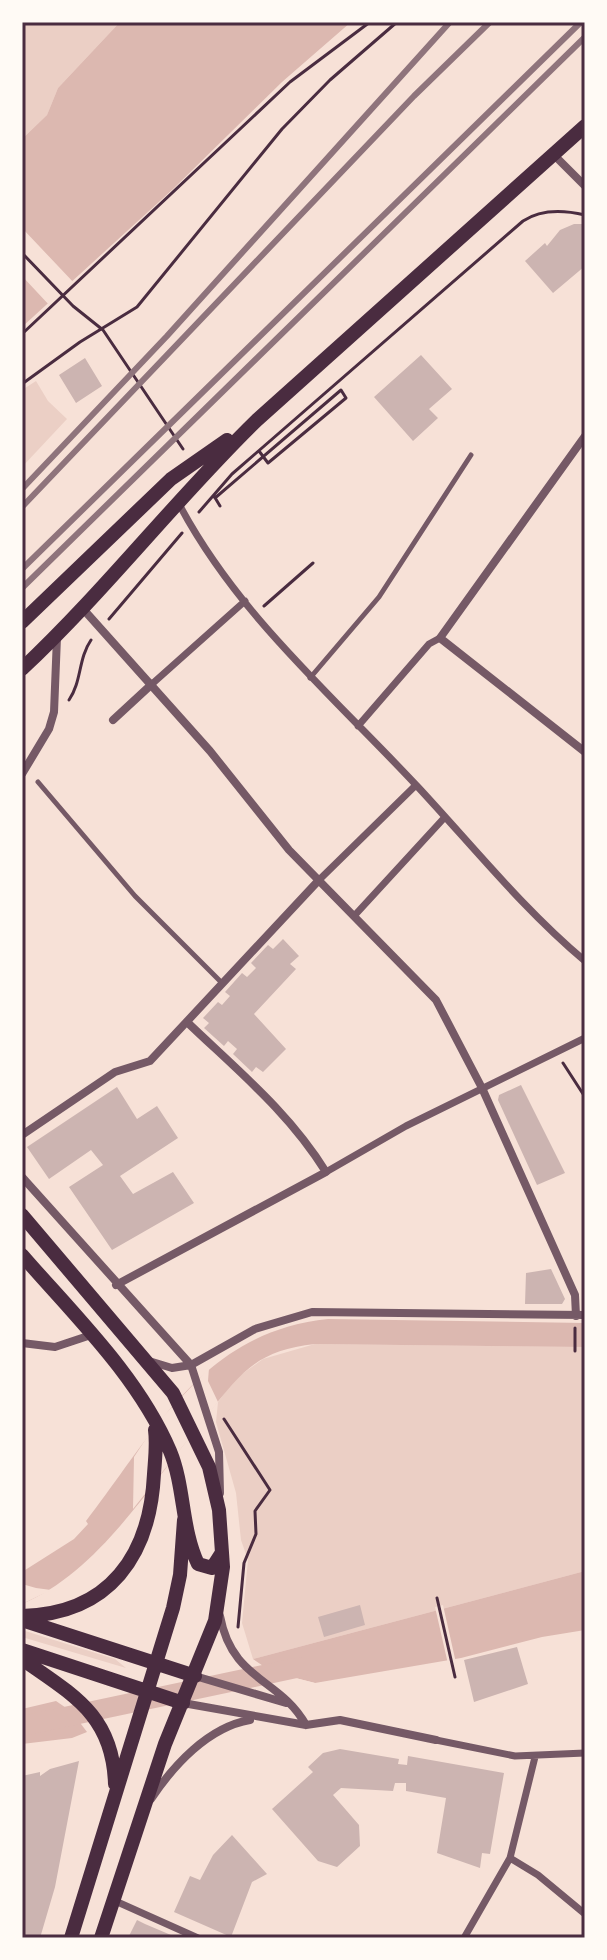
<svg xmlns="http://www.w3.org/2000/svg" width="607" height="1960" font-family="'Exo 2',sans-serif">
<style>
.green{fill:#ebcfc5}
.water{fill:#dcb8b0}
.pier{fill:#f7e1d7}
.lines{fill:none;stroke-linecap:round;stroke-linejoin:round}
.canal{stroke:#dcb8b0;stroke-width:20}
.building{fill:#ccb4b1}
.path{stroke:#4a2c40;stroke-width:3}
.service{stroke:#755966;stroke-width:5}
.pedestrian{stroke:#755966;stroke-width:7}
.minor{stroke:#755966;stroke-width:8}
.secondary{stroke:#4a2c40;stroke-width:14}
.rail{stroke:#8f747c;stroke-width:6}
.neatline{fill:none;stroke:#4a2c40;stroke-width:3}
</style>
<rect width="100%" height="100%" fill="#f7e1d7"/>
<path class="green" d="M120,22L58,88L47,115L22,139V23Z
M36,381L48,401L67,419L22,467V390Z
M315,1344L585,1347V1571L253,1659L242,1623L248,1560L241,1540L236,1493L216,1422L218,1402L235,1379L263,1359Z
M22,1630L115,1659L126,1668L22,1637Z"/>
<path class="water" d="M120,22H351L282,82L172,190L22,327V139L47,115L58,88Z
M328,1319L585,1323V1347L315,1344C257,1350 241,1373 208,1414C154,1479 101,1571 22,1604V1572L74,1539L88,1524L86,1521C155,1432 203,1332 328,1319Z
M585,1571V1630L542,1637L461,1658L315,1683L272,1672L253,1659Z
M56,1701L72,1712L87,1732L72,1738L22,1744V1709Z"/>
<path class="pier" d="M22,228L76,285L51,307L22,276Z
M209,1368L208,1381L218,1402L133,1509L134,1457L155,1425Z
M22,1584L36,1588L51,1590L22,1604Z
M443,1605L456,1663L448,1664L435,1607Z
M249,1659L272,1672L315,1683L307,1685L271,1676Z"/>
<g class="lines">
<path class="canal" d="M22,1726L301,1667"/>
</g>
<path class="building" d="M574,224H585V266L553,293L525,261L545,243L547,246L560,230Z
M421,355L452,389L429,409L438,418L413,441L374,397Z
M85,358L102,386L76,403L59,375Z
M283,939L299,956L290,964L296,969L254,1014L286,1049L263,1072L256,1067L252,1072L233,1054L237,1049L228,1041L224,1046L204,1028L209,1023L203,1018L218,1002L222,1005L230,996L225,992L242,973L247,977L256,968L251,963L268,945L273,949Z
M521,1085L565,1173L537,1185L498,1100L499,1095Z
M117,1087L137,1119L157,1106L178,1138L120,1176L133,1194L173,1172L194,1203L112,1250L69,1187L103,1165L91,1150L49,1179L27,1147Z
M551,1269L565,1299L562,1304H525L526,1273Z
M360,1605L365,1625L324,1637L318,1617Z
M517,1647L528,1684L474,1702L464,1660Z
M340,1749L399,1759L398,1764L407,1765L408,1756L504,1773L490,1854L482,1853L480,1868L437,1853L446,1798L406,1791V1783H395L393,1791L341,1788L333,1795L359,1825L360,1846L337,1867L318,1861L272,1809L313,1772L308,1767L323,1753Z
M79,1761L55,1887L40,1938H22V1776L40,1772V1776L50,1769Z
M232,1835L267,1874L252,1882L231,1937L174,1912L190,1876L200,1880L213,1855Z
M137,1920L145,1924L178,1938H128Z"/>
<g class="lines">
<path class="path" d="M22,253L73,306L103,330L183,449
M22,334L290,82L370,22
M22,384L80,342L137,307L282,129L330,80L397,22
M214,496L220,506
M215,498L341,390L346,398L268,463L259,451
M199,512L232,474L523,221C541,209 564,210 585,215
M264,606L313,563
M109,619L182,533
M69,700C82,681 78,659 91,640
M563,1063L585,1097
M575,1328V1351
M224,1419L270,1490L255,1511L256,1534L244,1563L238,1627
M437,1598L455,1677"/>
<path class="service" d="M310,678L379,597L471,455
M38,782L135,896L222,983"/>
<path class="pedestrian" d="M179,504C237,614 333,696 417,786C472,845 523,909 585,961
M152,684L245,601
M358,726L429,644L440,638
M319,880L416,785
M355,915L445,817
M326,1172L406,1126L585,1038
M436,1740L515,1756L585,1753
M510,1858L538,1875L585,1914
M113,1900L198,1938
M464,1938L510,1858L535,1757"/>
<path class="minor" d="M554,155L585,186
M585,436L440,638L585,752
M84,610L210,751L289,850L436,1000L482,1088L575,1295L576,1316
M113,720L152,684
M22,774L49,729L54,712L57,637
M22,1135L115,1072L150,1061L319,880
M22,1177L191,1365L219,1452L220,1493
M116,1285L326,1172C289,1112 237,1070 187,1022
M22,1343L55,1347L91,1335
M149,1361L172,1368L191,1365L255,1329L312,1312L585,1315
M220,1616C232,1681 280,1678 306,1725
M195,1676L286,1703
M183,1703L306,1725L340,1720L436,1740
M151,1799C173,1766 208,1727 250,1720"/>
<path class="secondary" d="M22,622L171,479L227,440
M22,669C106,590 175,500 257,420L585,126
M22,1215L173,1393L209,1467L219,1510L223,1567L215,1621L165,1744L101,1938
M22,1255C74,1315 138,1376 170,1451C185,1487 181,1528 198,1564L212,1568L221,1554
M22,1616C110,1614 150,1555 154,1474C155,1459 157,1444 155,1430
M22,1620L195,1676
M22,1650L183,1703
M22,1659C73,1695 113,1715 115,1784
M71,1938L173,1608L180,1575L184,1520"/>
<path class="rail" d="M22,489L167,336L450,22
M22,507L414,96L490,22
M22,569L581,22
M22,588L585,37"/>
</g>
<rect width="607" height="1960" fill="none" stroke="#fffaf5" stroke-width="48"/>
<rect x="24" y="24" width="559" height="1912" class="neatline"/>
</svg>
